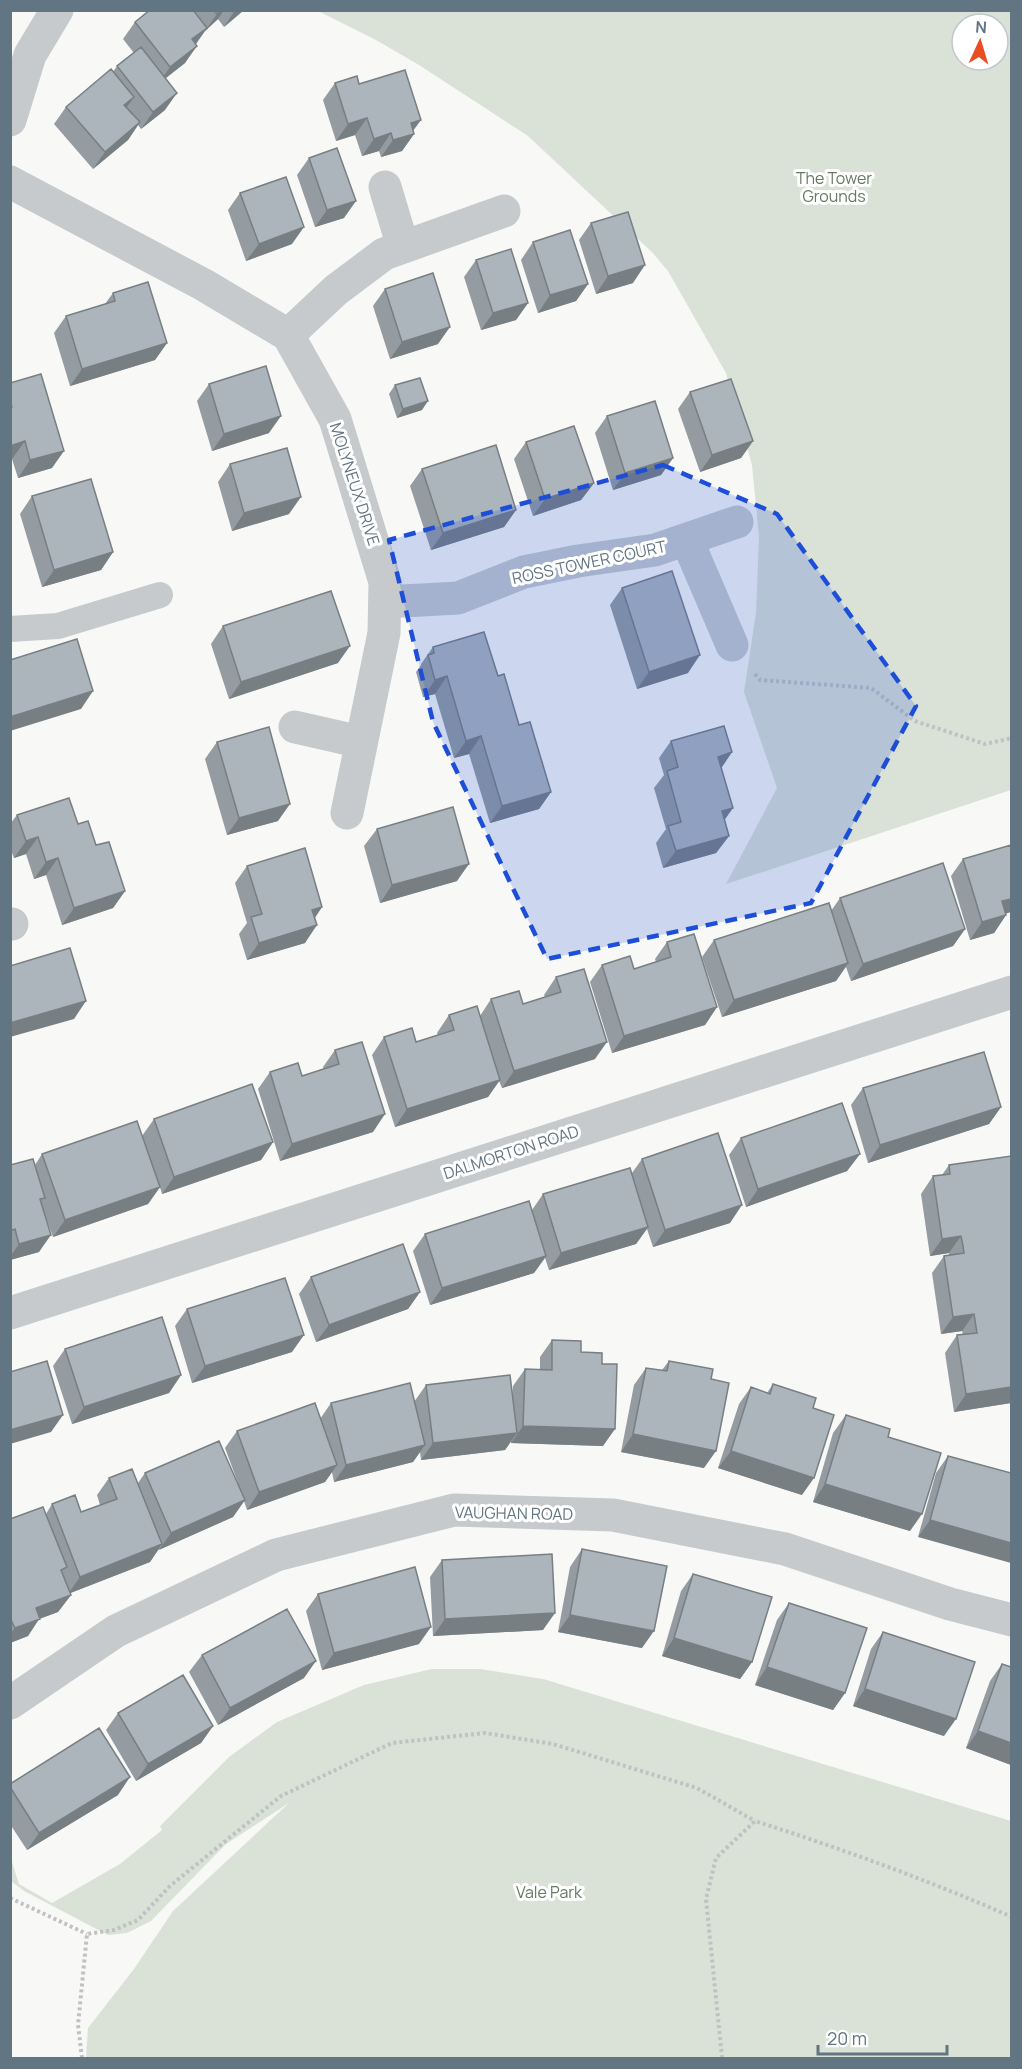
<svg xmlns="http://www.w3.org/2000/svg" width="1022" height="2069" font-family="Manrope,sans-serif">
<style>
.green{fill:#dae1d6;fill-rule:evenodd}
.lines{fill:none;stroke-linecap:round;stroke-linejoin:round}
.path{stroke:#bfc2c4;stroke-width:4;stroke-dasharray:3 3;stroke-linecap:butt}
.service{stroke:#c6cacd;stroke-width:26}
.minor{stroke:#c6cacd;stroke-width:33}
.wall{fill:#949ca1}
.shaded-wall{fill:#787f83}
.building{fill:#acb5bb;stroke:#787f83;stroke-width:1.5}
.marked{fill:#1d4ed8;fill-opacity:0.2;stroke:#1d4ed8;stroke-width:4.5;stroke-dasharray:12 8;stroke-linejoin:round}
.labels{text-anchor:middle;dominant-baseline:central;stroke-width:6;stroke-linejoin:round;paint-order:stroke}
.park-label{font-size:16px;fill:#667a61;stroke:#fff}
.street-label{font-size:16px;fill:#627582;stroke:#fff}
</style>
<rect width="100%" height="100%" fill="#f8f8f6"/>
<path class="green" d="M318,11H1011V790L726,884L777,788L744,692L756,613L759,537L752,465L726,373L668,271L653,253L528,136L419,65L376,40ZM962,24H998V60H962Z
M432,1669H480L543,1679L1011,1821V2058H86L88,2028L134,1969L173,1911L289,1803L226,1844L151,1921L127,1933L108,1935L24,1891L11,1881V1859L19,1884L52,1903L120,1864L162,1830L160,1826L229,1757L277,1722L364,1685Z"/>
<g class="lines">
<path class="path" d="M755,674L760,680L871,688L915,721L985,744L1012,738
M10,1898L87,1934
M82,2058L78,2025L87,1934L114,1930L138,1920L170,1886L281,1796L392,1743L485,1733L553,1744L697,1788L755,1821
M722,2058L706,1899L716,1858L755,1821C842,1849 928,1880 1012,1917"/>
<path class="service" d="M10,629L58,626L160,595"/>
<path class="minor" d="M10,120L30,55L57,10
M10,182L204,285L288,335L335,419L385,582L384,633L347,813
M385,187L403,247
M288,335L336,290L384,254L504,211
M687,540L732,645
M385,602L458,598L524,572L578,561L655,550L737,522
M295,727L361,742
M10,924H12
M10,1313L1012,992
M10,1703L116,1631L276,1555L454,1510L613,1515L785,1549L950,1604L1012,1620"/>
</g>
<path class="wall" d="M149,10H244L224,27L218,19L205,31L196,44L185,63L166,78L165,110L141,129L138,125L128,140L93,169L54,124L66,107L113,72L117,66L134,53L123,39L135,22Z
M335,83L359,84L413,130L414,134L402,151L381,157L379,151L362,156L355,135L336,141L323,100Z
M309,158L344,218L315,227L297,175Z
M240,193L292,244L246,261L228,210Z
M591,223L633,283L596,294L579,240Z
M533,242L588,284L576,301L538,313L521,260Z
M476,260L528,303L516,320L481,330L464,277Z
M385,289L438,344L390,359L373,306Z
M113,293L167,343L155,360L70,386L54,333L66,316L105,304Z
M10,383L52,468L18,478L12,459H10Z
M209,384L269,433L212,451L197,401Z
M395,385L422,410L397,418L389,394Z
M690,392L753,441L741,458L700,472L678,409Z
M607,416L673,458L661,475L613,490L595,433Z
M526,442L594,483L581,500L533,516L514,459Z
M230,464L289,514L232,531L218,482Z
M422,469L516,510L504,527L431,550L410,486Z
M32,496L113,552L101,570L42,587L20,514Z
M622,588L688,673L637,689L610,605Z
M223,626L338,663L229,699L211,644Z
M433,647L498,676L519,725L551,792L539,809L490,823L469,754L454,758L435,694L423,697L416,672L421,665V664Z
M671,741L732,752L721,768L724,820L729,836L716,853L663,868L656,843L666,829L654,788L664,775L659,758Z
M217,742L278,821L227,835L205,759Z
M17,815L78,824L96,845L125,891L113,908L62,925L46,875L34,879L26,854L14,858L10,848V824Z
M377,829L457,881L380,903L364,846Z
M963,859L1006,915L994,933L970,940L951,876Z
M247,866L322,907L315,918L305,943L247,960L239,934L247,923L235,883Z
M840,898L965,929L953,946L851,981L846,967L836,981L722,1017L702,957L714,940L831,911Z
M667,942L717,1007L705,1025L612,1053L590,982L602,965L634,969L656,962L655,959Z
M556,977L595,1059L502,1088L499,1081L488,1097L395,1127L372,1055L384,1037L416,1042L438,1035L437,1033L449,1015L480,1016L491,999L523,1004L545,997L544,995Z
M335,1050L373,1132L280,1161L258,1089L270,1072L302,1076L324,1069L323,1067Z
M863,1088L1001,1107L989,1124L868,1163L851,1105Z
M154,1119L273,1142L261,1160L162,1194L160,1187L148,1204L53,1237L41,1204L39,1252L10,1260V1165H35L42,1154L142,1136Z
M741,1138L860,1154L847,1171L746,1207L729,1155Z
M1011,1156V1403L954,1412L945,1353L957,1335H963L962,1331L941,1334L932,1273L944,1256L949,1255V1253L930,1256L921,1194L933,1176L942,1175L949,1165Z
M642,1159L730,1223L653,1247L647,1229L636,1244L549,1270L545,1258L534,1273L430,1305L413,1251L425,1234L532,1210L543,1194L632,1173Z
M311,1277L420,1292L408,1309L316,1342L299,1294Z
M187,1309L292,1352L192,1383L175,1326Z
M552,1340L581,1352L603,1446L511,1443V1441L505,1450L421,1460L420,1452L413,1462L334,1482L332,1472L325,1482L247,1510L244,1501L233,1517L158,1550L150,1562L70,1593L71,1595L58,1612L39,1619L28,1636L10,1643V1519L46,1514L52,1504L81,1512L100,1505L97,1495L109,1478L138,1483L145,1473L238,1483L225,1448L237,1431L320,1419L331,1403L414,1402L426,1385L512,1397L513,1386L525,1369H540V1357Z
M65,1349L181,1375L169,1393L72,1424L53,1366Z
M669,1361L711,1379L704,1468L621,1452L634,1385L646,1368L662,1370Z
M773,1384L802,1495L718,1468L739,1404L751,1387L767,1393Z
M846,1415L888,1437L910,1531L813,1502L833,1433Z
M948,1456L1011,1473L918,1537L936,1473Z
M582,1549L642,1648L558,1632L570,1567Z
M442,1560L543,1630L433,1636L430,1577Z
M693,1574L752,1662L740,1679L662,1656L681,1591Z
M318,1594L419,1644L322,1670L306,1611Z
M789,1603L845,1693L833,1710L755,1685L777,1620Z
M883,1632L944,1736L853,1706L871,1649Z
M202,1655L304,1678L218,1725L189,1672Z
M1002,1664L1011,1667V1765L966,1748L990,1681Z
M118,1713L213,1726L201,1743L136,1781L106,1730Z
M10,1784L118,1795L27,1850L10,1824Z"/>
<path class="shaded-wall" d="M221,10H224L218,19L205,31L217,14Z
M235,10H244L224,27Z
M207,28L195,45L192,39Z
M197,46L185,63L158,84L170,67Z
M177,93L165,110L141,129L153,112Z
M134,97L122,114L124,105Z
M367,118L355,135L336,141L348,124Z
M421,120L410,135L414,134L402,151L381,157L393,140L411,123Z
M140,122L128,140L93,169L105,152Z
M391,133L379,151L362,156L374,139Z
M356,201L344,218L315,227L327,210Z
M304,227L292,244L246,261L259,244Z
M645,265L633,283L596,294L608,276Z
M588,284L576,301L538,313L550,295Z
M528,303L516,320L481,330L493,313Z
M450,327L438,344L390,359L402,342Z
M167,343L155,360L70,386L82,369Z
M428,401L422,410L397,418L403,409Z
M281,416L269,433L212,451L224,434Z
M25,441L12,459H10V446Z
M753,441L741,458L700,472L712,455Z
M64,451L52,468L18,478L30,460Z
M673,458L661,475L613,490L625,473Z
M594,483L581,500L533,516L545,499Z
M301,497L289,514L232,531L244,513Z
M516,510L504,527L431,550L443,533Z
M113,552L101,570L42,587L54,570Z
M350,646L338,663L229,699L241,682Z
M700,655L688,673L637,689L649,672Z
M447,676L435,694L423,697L435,680Z
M93,691L81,709L10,731V717Z
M481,736L469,754L454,758L466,741Z
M732,752L720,770L718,757Z
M551,792L539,809L490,823L502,806Z
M290,804L278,821L227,835L239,818Z
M733,808L721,825L722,811Z
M729,836L716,853L663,868L676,851Z
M38,837L26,854L14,858L26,841Z
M58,858L46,875L34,879L46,862Z
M469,864L457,881L380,903L392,885Z
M125,891L113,908L62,925L74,908Z
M1011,899V912L990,919L1002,901Z
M322,907L310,924L312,910Z
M1006,915L994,933L970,940L982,922Z
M317,925L305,943L247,960L259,943Z
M965,929L953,946L851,981L863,964Z
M848,963L836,981L722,1017L734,1000Z
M86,1001L74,1019L10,1037V1023Z
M717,1007L705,1025L612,1053L624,1036Z
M607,1042L595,1059L502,1088L514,1071Z
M500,1080L488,1097L395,1127L407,1109Z
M1001,1107L989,1124L868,1163L880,1145Z
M385,1114L373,1132L280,1161L292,1144Z
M273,1142L261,1160L162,1194L174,1177Z
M860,1154L847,1171L746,1207L758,1189Z
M160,1187L148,1204L53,1237L65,1220Z
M742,1205L730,1223L653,1247L665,1230Z
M648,1227L636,1244L549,1270L561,1253Z
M51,1235L39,1252L10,1260V1257L19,1244Z
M961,1236L949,1253L930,1256L942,1239Z
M546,1256L534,1273L430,1305L442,1288Z
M420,1292L408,1309L316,1342L329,1325Z
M974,1314L962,1331L941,1334L953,1317Z
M304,1335L292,1352L192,1383L205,1366Z
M181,1375L169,1393L72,1424L84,1407Z
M1011,1387V1403L954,1412L966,1394Z
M63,1415L51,1432L10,1444V1430Z
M523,1426L615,1429L603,1446L511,1443Z
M517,1433L505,1450L421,1460L433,1443Z
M633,1434L716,1451L704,1468L621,1452Z
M425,1445L413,1462L334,1482L346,1465Z
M731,1451L814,1478L802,1495L718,1468Z
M337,1465L325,1482L247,1510L259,1492Z
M825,1484L922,1514L910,1531L813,1502Z
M245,1500L233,1517L159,1550L171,1533Z
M930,1520L1011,1543V1563L918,1537Z
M162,1544L150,1562L68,1594L80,1577Z
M71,1595L58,1612L39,1619L28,1636L10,1643V1634L15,1628L36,1608Z
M555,1613L543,1630L433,1636L445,1619Z
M570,1615L654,1631L642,1648L558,1632Z
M431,1627L419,1644L322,1670L334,1653Z
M674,1638L752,1662L740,1679L662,1656Z
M316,1661L304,1678L218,1725L230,1708Z
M767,1667L845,1693L833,1710L755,1685Z
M865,1689L956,1719L944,1736L853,1706Z
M213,1726L201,1743L136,1781L148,1764Z
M978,1731L1011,1743V1765L966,1748Z
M130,1777L118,1795L27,1850L39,1833Z"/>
<path class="building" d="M150,10H193L207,28L192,39L197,46L170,67L135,22Z
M214,10H221L217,14Z
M141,47L177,93L153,112L117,66Z
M111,69L134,97L124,105L140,122L105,152L66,107Z
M405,70L421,120L411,123L414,134L393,140L391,133L374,139L367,118L348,124L335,83L357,76L359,84Z
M337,148L356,201L327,210L309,158Z
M286,177L304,227L259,244L240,193Z
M628,212L645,265L608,276L591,223Z
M570,230L588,284L550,295L533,242Z
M511,249L528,303L493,313L476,260Z
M433,273L450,327L402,342L385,289Z
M148,282L167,343L82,369L66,316L115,301L113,293Z
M266,366L281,416L224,434L209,384Z
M41,374L64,451L30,460L25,441L10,446V408L12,407L10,402V383Z
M420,378L428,401L403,409L395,385Z
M731,379L753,441L712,455L690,392Z
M655,401L673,458L625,473L607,416Z
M574,426L594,483L545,499L526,442Z
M496,445L516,510L443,533L422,469Z
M287,448L301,497L244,513L230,464Z
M91,479L113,552L54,570L32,496Z
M672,571L700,655L649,672L622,588Z
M331,591L350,646L241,682L223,626Z
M484,632L498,676L504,674L519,725L530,722L551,792L502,806L481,736L466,741L447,676L435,680L428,655L434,653L433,647Z
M77,639L93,691L10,717V660Z
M724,726L732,752L718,757L733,808L722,811L729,836L676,851L668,826L681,822L667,771L678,767L671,741Z
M269,727L290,804L239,818L217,742Z
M69,798L78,824L88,821L96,845L109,842L125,891L74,908L58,858L46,862L38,837L26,841L17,815Z
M453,807L469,864L392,885L377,829Z
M1011,845V899L1002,901L1006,915L982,922L963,859Z
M305,848L322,907L312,910L317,925L259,943L251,917L262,914L247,866Z
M943,863L965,929L863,964L840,898Z
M829,903L848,963L734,1000L714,940Z
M694,934L717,1007L624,1036L602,965L630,956L634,969L671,957L667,942Z
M70,948L86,1001L10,1023V966Z
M584,969L607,1042L514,1071L491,999L519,991L523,1004L561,992L556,977Z
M477,1006L500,1080L407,1109L384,1037L412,1028L416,1042L454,1030L449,1015Z
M362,1042L385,1114L292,1144L270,1072L298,1063L302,1076L339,1064L335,1050Z
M984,1052L1001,1107L880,1145L863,1088Z
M252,1084L273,1142L174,1177L154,1119Z
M842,1103L860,1154L758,1189L741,1138Z
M137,1121L160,1187L65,1220L42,1154Z
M718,1133L742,1205L665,1230L642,1159Z
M1011,1156V1387L966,1394L957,1335L977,1333L974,1314L953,1317L944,1256L964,1253L963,1246L961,1236L942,1239L933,1176L950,1174L949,1165Z
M33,1159L45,1198L40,1199L51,1235L19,1244L15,1229L10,1231V1165Z
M630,1168L648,1227L561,1253L543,1194Z
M529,1201L546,1256L442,1288L425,1234Z
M403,1244L420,1292L329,1325L311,1277Z
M285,1278L304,1335L205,1366L187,1309Z
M162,1317L181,1375L84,1407L65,1349Z
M552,1340L581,1341V1352L602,1353V1364H617L615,1429L523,1426L525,1369L552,1370Z
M47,1361L63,1415L10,1430V1372Z
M669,1361L713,1369L711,1379L729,1383L716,1451L633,1434L646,1368L667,1371Z
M510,1375L517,1433L433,1443L426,1385Z
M410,1383L425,1445L346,1465L331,1403Z
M773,1384L816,1398L813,1408L834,1415L814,1478L731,1451L751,1387L770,1394Z
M315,1403L337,1465L259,1492L237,1431Z
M846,1415L890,1429L888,1437L941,1453L922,1514L825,1484Z
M219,1441L245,1500L171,1533L145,1473Z
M948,1456L1011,1473V1543L930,1520Z
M132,1469L162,1544L80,1577L52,1504L75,1495L81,1512L117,1499L109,1478Z
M43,1507L67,1567L61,1570L71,1595L36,1608L40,1619L15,1628L10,1618V1519Z
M582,1549L667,1566L654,1631L570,1615Z
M552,1554L555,1613L445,1619L442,1560Z
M415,1567L431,1627L334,1653L318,1594Z
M693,1574L772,1597L752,1662L674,1638Z
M789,1603L867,1628L845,1693L767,1667Z
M287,1609L316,1661L230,1708L202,1655Z
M883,1632L975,1662L956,1719L865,1689Z
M1002,1664L1011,1667V1743L978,1731Z
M183,1675L213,1726L148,1764L118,1713Z
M99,1728L130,1777L39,1833L10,1787V1784Z"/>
<path class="marked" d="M663,465L777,514L916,706L811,903L547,959L433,722L389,540Z"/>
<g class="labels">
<g class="park-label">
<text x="834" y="178">The Tower<tspan x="834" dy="18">Grounds</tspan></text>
<text x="549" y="1892">Vale Park</text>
</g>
<g class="street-label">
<text transform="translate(355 484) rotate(72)">MOLYNEUX DRIVE</text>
<text transform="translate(589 562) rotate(-12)">ROSS TOWER COURT</text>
<text transform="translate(511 1152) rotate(-18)">DALMORTON ROAD</text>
<text transform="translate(514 1513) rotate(1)">VAUGHAN ROAD</text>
</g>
</g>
<rect width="1022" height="2069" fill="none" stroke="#627582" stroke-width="24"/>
<g transform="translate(980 42) rotate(4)"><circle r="28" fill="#ffffff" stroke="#c0c8cd" stroke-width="1.5"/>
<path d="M0-4.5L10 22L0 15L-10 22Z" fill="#eb4d23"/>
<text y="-9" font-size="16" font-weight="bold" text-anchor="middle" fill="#627582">N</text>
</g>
<path d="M818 2045v9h129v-9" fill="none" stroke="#627582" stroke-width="3"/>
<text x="827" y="2045" font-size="18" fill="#627582" stroke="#ffffff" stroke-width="4.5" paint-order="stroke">20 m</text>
</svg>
